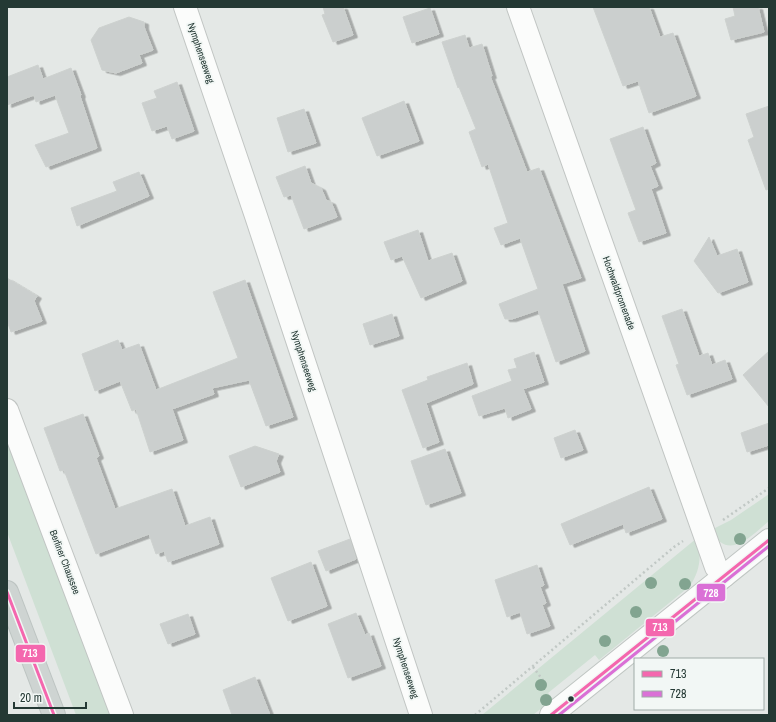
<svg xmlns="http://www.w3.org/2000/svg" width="776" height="722" font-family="'Archivo Narrow',sans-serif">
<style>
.green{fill:#cfe0d4}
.building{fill:#cbcfce;stroke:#cdd1cf;filter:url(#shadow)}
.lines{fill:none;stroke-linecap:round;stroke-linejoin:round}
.street-casing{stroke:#c1c5c3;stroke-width:24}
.secondary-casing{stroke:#c0c6c3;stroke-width:24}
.primary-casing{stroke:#bdc4c2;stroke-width:24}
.path{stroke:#c1c8c5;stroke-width:2.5;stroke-dasharray:2 3;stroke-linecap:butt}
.street{stroke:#fbfcfb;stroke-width:22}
.secondary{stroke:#fbfcfb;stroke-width:22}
.primary{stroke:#ced4d2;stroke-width:22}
.bus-1-casing{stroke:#f2f7f5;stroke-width:6}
.bus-2-casing{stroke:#f2f7f5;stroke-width:6}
.bus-1{stroke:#f467ae;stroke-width:3}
.bus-2{stroke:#da70d6;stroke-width:3}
.tree{fill:#82a490}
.bus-dot{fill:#243934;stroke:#f2f7f5;stroke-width:1.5}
.labels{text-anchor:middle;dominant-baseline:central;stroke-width:3.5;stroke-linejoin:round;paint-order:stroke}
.street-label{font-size:10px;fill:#243934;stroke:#f2f7f5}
.line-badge{stroke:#f2f7f5;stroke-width:1.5}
.badge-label{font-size:11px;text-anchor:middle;font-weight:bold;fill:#fff}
</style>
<defs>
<filter id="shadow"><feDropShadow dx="4.5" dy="2.5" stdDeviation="0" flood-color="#0004"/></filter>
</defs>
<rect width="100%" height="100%" fill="#e4e8e6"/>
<path class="green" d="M7,440L112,715H76L7,532Z
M769,494V521C752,535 728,563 711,530L731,520Z
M697,538C702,556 700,571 690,586L599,660L595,655L548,693L553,699L533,715H482Z"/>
<path class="building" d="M323,7H343L353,35L333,42L322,15L325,14Z
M593,7H649L660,37L673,33L696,96L649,113L638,81L623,86Z
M733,7H758L764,32L731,40L725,19L735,16Z
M430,8L439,34L412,43L403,17Z
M129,17L144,22V27L153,50L139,55L142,63L116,73L102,70L91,40L99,28Z
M465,35L469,48L482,44L492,76H490L527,172L539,168L581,278L562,284L585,351L556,362L538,310L512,319H505L499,304L538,289L520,238L501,245L494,228L508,223L488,164L482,167L469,132L476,129L459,87L458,88L442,42Z
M38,65L43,79L71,68L81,95L80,96L97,148L46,167L35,145L69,133L55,95L36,102L34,95L7,105V77Z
M177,82L194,131L172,139L167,126L152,131L142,103L157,98L154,91Z
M404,101L419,141L377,156L362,118Z
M769,106V189L766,190L748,140L754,137L746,114Z
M304,109L316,143L288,152L277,118Z
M643,127L656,163L650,166L658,186L651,189L666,233L639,242L628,213L636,210L610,139Z
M305,166L311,183L321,188L326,200L331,202L337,217L304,229L291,195L284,197L276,177Z
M139,172L149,196L77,226L71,208L117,191L113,182Z
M418,230L428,261L452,253L462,281L421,298L402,256L391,260L384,242Z
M709,237L717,256L737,249L748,282L718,293L694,261Z
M7,278L37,296L34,301L42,321L11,332L7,321Z
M245,280L293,417L266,426L249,380L212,388L214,394L172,409L183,440L150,452L136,409L132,411L120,381L95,391L82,354L118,340L122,350L139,344L156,390L238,358L213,292Z
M682,309L699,356L708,353L712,365L725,360L732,379L687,395L676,365L679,364L662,316Z
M392,314L399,336L370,345L363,324Z
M769,351V407L743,375Z
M534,352L544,382L523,389L531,409L508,418L505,408L479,416L472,396L512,381L508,370L517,368L514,359Z
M467,363L473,384L426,403L439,442L423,448L402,390L428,380L427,377Z
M83,414L99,456L96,458L115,509L172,489L185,526L210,517L219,544L168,562L164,551L156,554L149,534L96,554L64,470L60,471L44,428Z
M769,423V445L747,452L741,433Z
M575,430L583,450L561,458L554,438Z
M255,446L279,454L276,461L280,472L241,487L229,456Z
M445,449L461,493L426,505L411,461Z
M649,487L662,519L626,533L623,524L570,545L561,524Z
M350,539L356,559L326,571L318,551Z
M311,562L327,606L288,621L271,578Z
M537,565L544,585L540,587L546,603L542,605L550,626L527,634L520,612L507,617L495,580Z
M356,613L365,635L369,633L381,666L348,678L328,624Z
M188,614L195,634L168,644L160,624Z
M255,677L270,715H232L223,690Z"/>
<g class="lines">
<g class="street-casing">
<path id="street" d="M185,7L256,216L421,715
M518,7L716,567L724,576
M7,410L122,715"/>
</g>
<g class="secondary-casing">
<path id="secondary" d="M551,715L769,540"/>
</g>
<g class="primary-casing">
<path id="primary" d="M7,592L54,715"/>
</g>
<path class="path" d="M723,520L769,488
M533,667L548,687
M475,715L674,547L683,541"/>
<use href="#street" class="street"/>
<use href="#secondary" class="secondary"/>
<use href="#primary" class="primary"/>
<g class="bus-1-casing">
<path id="bus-1" d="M7,592L54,715
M551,715L769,540"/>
</g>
<g class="bus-2-casing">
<path id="bus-2" d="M559,715L769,546"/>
</g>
<use href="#bus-1" class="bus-1"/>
<use href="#bus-2" class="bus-2"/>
</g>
<g class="tree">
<circle cx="740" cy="539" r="6"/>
<circle cx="651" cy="583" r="6"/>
<circle cx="685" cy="584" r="6"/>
<circle cx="636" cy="612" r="6"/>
<circle cx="605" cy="641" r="6"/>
<circle cx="663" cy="651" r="6"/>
<circle cx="541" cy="685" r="6"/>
<circle cx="546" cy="700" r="6"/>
</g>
<circle class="bus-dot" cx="571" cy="699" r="3.5"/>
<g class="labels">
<g class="street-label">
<text transform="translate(201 53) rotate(71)">Nymphenseeweg</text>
<text transform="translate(619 293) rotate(70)">Hochwaldpromenade</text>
<text transform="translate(304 361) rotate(72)">Nymphenseeweg</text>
<text transform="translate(65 562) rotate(69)">Berliner Chaussee</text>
<text transform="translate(406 668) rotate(72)">Nymphenseeweg</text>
</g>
</g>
<g class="line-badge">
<rect x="696" y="583" width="30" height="19" rx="4" fill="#da70d6"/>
<rect x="645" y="618" width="30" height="19" rx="4" fill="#f467ae"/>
<rect x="15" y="644" width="31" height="19" rx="4" fill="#f467ae"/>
</g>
<g class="badge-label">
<text x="711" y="597">728</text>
<text x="660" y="631">713</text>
<text x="30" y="657">713</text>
</g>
<rect width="776" height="722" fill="none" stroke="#243934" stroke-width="16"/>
<rect x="634" y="658" width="130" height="52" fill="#f2f7f5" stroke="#a0aba8"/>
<rect x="642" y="671" width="20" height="6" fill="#f467ae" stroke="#a0aba8"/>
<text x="670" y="678" font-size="12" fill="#243934">713</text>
<rect x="642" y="691" width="20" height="6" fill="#da70d6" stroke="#a0aba8"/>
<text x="670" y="698" font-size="12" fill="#243934">728</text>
<path d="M14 702v6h72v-6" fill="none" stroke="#243934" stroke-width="2"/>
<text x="20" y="702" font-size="12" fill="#243934" stroke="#f2f7f5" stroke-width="3" paint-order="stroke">20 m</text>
</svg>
